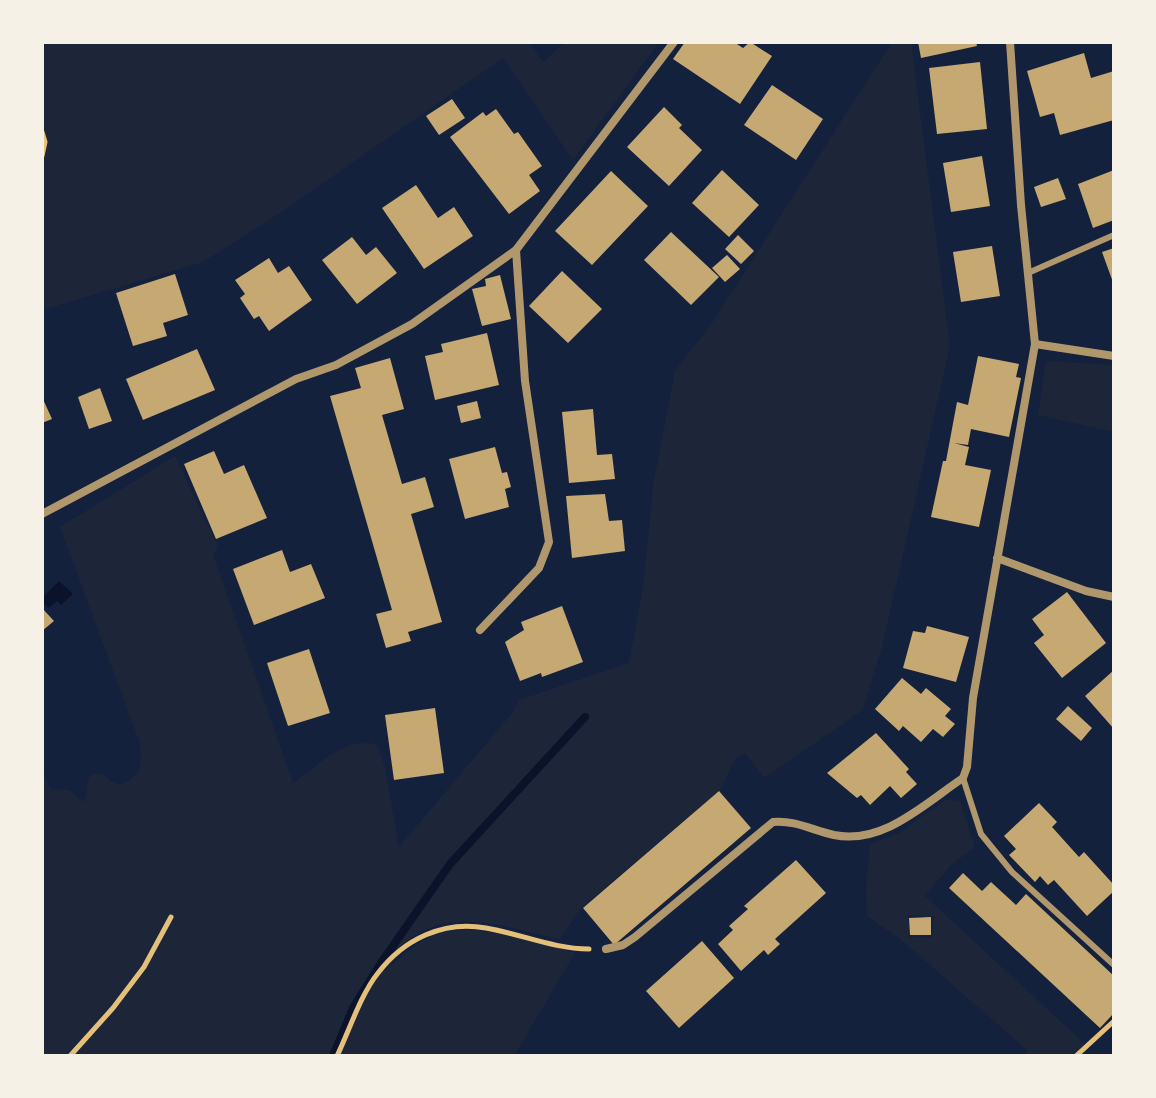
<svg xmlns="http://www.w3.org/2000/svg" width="1156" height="1098" font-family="Inter,sans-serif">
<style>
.green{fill:#1d2539;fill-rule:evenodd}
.water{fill:#0b132b}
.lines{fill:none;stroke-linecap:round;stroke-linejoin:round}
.stream{stroke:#0b132b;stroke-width:8}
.building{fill:#c6a872}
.path{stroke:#e5c07b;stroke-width:5}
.service{stroke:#b1986c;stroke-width:6}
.minor{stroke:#b1986c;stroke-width:8}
</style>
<rect width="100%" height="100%" fill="#14213d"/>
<path class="green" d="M42,42H529L543,62L565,42H659L573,160L503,58L277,215L203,262L42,310Z
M892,42H911L950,346L882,647L863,710L764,778L745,753L735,759L720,790L581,908L560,939C512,929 453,906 410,939C396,949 388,954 384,971C404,955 426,933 453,930C482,926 546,944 575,953L514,1056H42V772L51,789L69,790L83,802C90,794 84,782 91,774H103L111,781L120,785C142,776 143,762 139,741L60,527L175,456L218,547L213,554L293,783C319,766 342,737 376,744L385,767L399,847L513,712L519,700L629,663L643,588L653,486L675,371L712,323Z
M1046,361L1114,365V432L1038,415Z
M945,800L960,801L975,847L951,865L925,896L1085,1044L1073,1056H1026L1027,1050L899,938L867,916L866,889L870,844L899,833ZM908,915L934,917L932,937L909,938Z"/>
<path class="water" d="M59,581L73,594L61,605L57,601L49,608L42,602V598Z"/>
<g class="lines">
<path class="stream" d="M333,1056L353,1008L381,963L450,864L585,717"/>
</g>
<path class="building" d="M685,42H734L743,48L750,42L772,56L740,104L673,59Z
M918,42H976L977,46L921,58Z
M1084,53L1091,78L1114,71V120L1060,135L1054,113L1040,117L1027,71Z
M980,62L987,129L937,134L929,68Z
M772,85L823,119L796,160L744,125Z
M452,99L465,118L439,135L426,116Z
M664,107L682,125L679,128L702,150L669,186L627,147Z
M496,109L514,134L518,132L542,166L529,175L540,191L509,214L450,137L483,112L486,116Z
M982,156L990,206L951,212L943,163Z
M722,170L759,205L729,237L692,203Z
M1114,170V220L1093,228L1078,184Z
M611,171L648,206L592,265L555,231Z
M1058,178L1066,199L1041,207L1034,187Z
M416,185L438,218L454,207L473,236L424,269L382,208Z
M671,232L719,277L691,305L644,260Z
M738,235L754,251L741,264L725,249Z
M352,237L366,255L376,247L397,273L357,304L322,260Z
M992,246L1000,296L961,302L953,252Z
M1114,248V285L1102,252Z
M727,255L740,269L725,282L712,268Z
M269,258L278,273L289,266L312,300L269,331L259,316L254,319L240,298L245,294L235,280Z
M562,271L602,309L568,343L529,306Z
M175,274L188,315L163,323L167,336L133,346L116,293Z
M500,275L511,319L482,326L472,289L486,286L485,279Z
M487,333L499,385L435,400L425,356L443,352L441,344Z
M197,349L215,390L143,420L126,379Z
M978,356L1019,364L1016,377L1021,378L1009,437L971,429L968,445L954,443L969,447L965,465L991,470L979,527L931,517L943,461H946L957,402L968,405Z
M390,358L404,409L382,415L402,484L425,477L434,507L411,514L442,622L408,632L411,641L386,648L376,614L392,610L330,396L361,388L355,368Z
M100,388L112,421L89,429L78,397Z
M42,397L52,419L42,423Z
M477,401L481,418L461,423L457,406Z
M593,409L597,455L612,454L615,479L569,483L562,412Z
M495,447L502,473L507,472L511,487L505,489L509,507L465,519L449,459Z
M214,451L224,474L244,465L267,518L216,539L184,464Z
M605,494L609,521L622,520L625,551L572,558L566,496Z
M282,550L290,572L311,564L325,598L254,625L233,569Z
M1067,592L1106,643L1062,678L1034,643L1044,635L1032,619Z
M562,606L583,662L542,677L541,673L520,681L505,642L524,630L521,622Z
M42,608L54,621L42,631Z
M927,626L969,637L956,682L903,668L913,631L925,633Z
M309,649L330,713L288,726L267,663Z
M1114,670V729L1085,696Z
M902,678L921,694L926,688L951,709L945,716L955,724L943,737L933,729L921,742L903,726L899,731L875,709Z
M1068,706L1092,728L1081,741L1056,719Z
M435,708L444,773L394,780L385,715Z
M876,733L909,769L906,772L917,784L901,798L890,786L870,805L861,795L857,798L827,773Z
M719,791L751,828L614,945L583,908Z
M1039,803L1057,822L1052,827L1079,857L1084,852L1114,885V891L1087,916L1054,880L1048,885L1040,876L1035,882L1009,855L1016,849L1004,836Z
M796,860L826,893L775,939L780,944L768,955L764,950L741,971L718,944L733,930L729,926L748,909L744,906Z
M963,873L982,891L991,882L1016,905L1026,894L1114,976V1013L1100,1028L949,888Z
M931,917V935H910L909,918Z
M702,941L734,978L679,1028L646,991Z"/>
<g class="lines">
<path class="path" d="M42,132L45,142L42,156
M70,1056L113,1008L144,967L171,917
M337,1056C349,1031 361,994 378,973C404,939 444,920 486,928C521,934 554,949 589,949
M1076,1056L1114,1021"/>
<path class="service" d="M1028,273L1114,235
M963,778L981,834L1012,872L1114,965"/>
<path class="minor" d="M1035,344L1114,356
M42,514L296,379L336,365L412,324L516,250L674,42
M997,558L1086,591L1114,597
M480,630L539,568L549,542L525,381L516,250
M606,949L623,945L635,937L773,822C795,820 812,830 834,835C883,845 924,804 963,778L967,767L973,698L1035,344L1021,205L1010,42"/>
</g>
<rect width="1156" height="1098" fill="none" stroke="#f6f1e7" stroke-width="88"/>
</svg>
